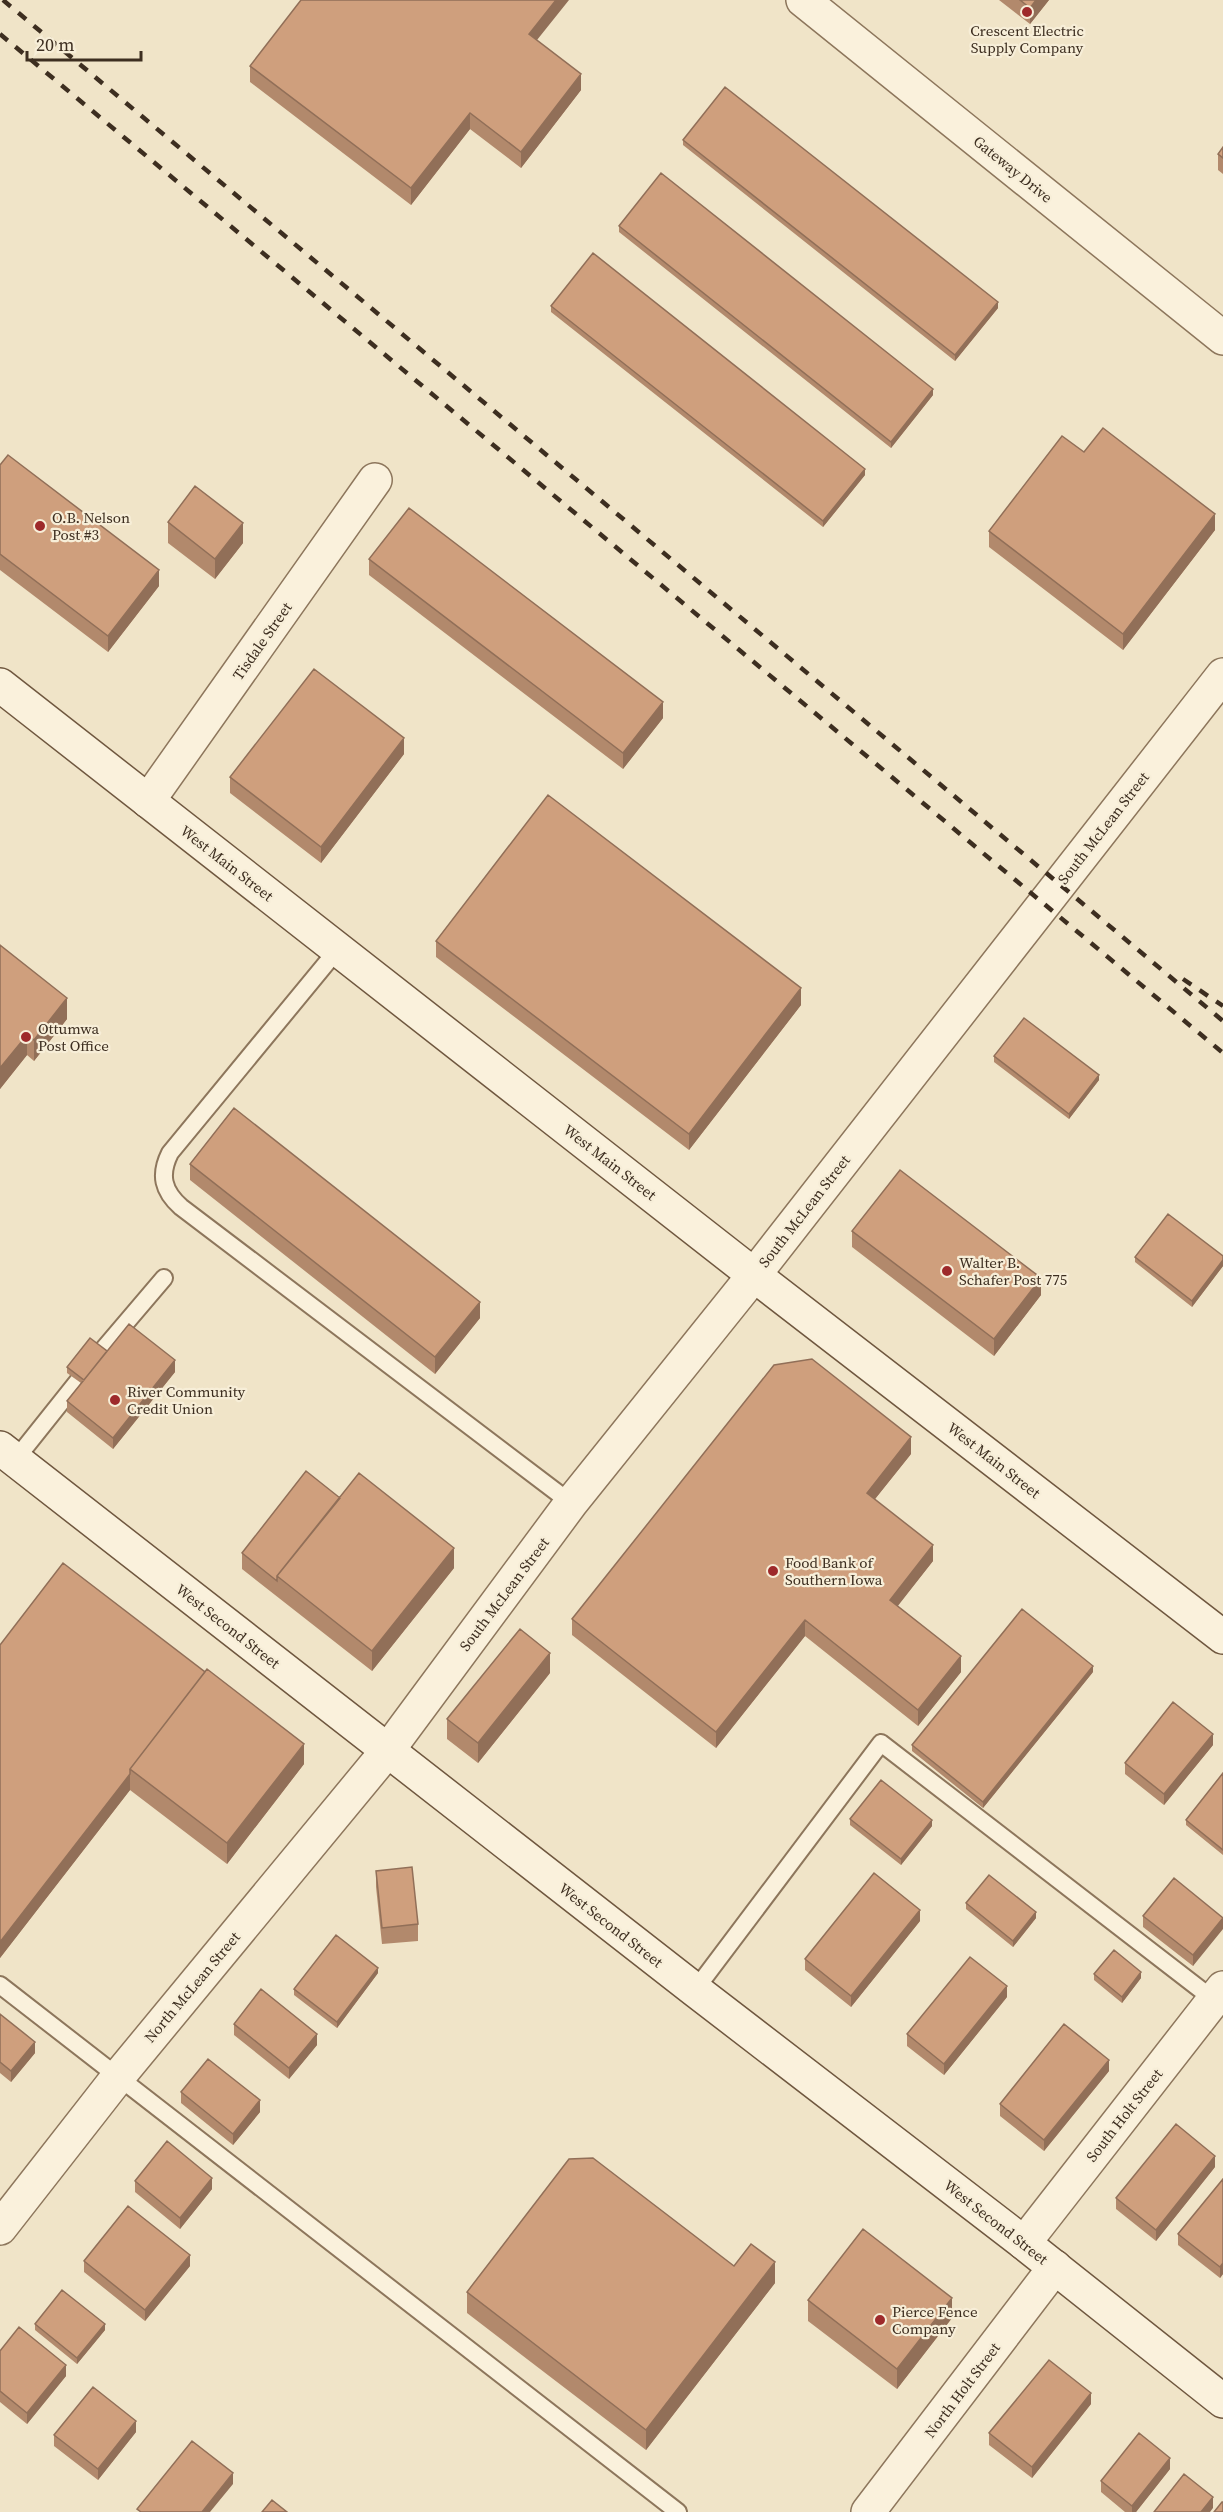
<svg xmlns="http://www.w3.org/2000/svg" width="1223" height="2512" font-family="'Source Serif 4',serif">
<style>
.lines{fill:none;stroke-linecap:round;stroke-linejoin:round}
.service-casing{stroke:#8d765c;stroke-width:20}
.minor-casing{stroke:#8d765c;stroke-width:36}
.tertiary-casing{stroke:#8d765c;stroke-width:36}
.secondary-casing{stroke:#6f573f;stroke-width:36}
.service{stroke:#faf1dc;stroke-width:16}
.minor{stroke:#faf1dc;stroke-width:33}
.tertiary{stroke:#faf1dc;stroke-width:33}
.secondary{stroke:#faf1dc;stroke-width:33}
.rail{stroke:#3d2e20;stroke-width:4.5;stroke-dasharray:10 10;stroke-linecap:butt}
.wall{fill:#b2896c}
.shaded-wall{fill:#916f58}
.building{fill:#cf9f7d;stroke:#916f58;stroke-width:1.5}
.poi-dot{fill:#9e2a2b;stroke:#f7eed8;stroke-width:2}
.labels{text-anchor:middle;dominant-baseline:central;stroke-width:4.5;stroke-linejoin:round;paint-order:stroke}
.poi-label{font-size:15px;fill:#3d2e20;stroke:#f7eed8;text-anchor:start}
.street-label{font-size:15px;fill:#3d2e20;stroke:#f7eed8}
</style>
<rect width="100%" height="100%" fill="#f0e4c8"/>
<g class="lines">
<g class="service-casing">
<path id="service" d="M338,949L170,1153C159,1175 163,1191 181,1207L571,1503
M101,1352L164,1278
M15,1460L78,1381
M0,1985L678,2512
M695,1990L881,1743L1218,2003"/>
</g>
<g class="minor-casing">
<path id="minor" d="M148,801L375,480
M388,1750L571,1503L754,1275L1223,675
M1024,2243L1223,1988
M868,2512L1055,2267"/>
</g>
<g class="tertiary-casing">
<path id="tertiary" d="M803,0L1223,338
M0,2228L118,2077L388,1750"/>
</g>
<g class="secondary-casing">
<path id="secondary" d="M0,685L754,1275L1223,1637
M0,1448L695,1990L1024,2243L1223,2401"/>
</g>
<use href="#service" class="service"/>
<use href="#minor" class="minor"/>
<use href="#tertiary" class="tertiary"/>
<use href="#secondary" class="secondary"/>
<path class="rail" d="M3,0L1223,1021
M0,34L1223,1053
M1183,979L1223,1006"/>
</g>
<path class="wall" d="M999,0H1049L1030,24Z
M537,40L581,90L521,168L470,129L411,205L250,82V66Z
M683,140L998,308L955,361L683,145Z
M1223,147V174L1218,170V154Z
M619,226L933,395L891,448L619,232Z
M551,306L865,475L823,527L551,312Z
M1084,452L1215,530L1123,650L989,547V531Z
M0,465L159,586L108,652L0,570Z
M168,522L243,543L215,579L168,543Z
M369,559L663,718L623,769L369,575Z
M404,754L321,863L230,793V777Z
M436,941L801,1005L689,1150L436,957Z
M0,945L67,1019L34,1061L27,1055L0,1089Z
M994,1056L1099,1080L1069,1119L994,1062Z
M190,1164L480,1318L435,1374L190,1180Z
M852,1231L1041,1295L994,1356L852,1247Z
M1223,1256V1266L1192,1307L1135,1262V1257Z
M107,1351L175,1372L113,1449L67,1412V1401L81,1383L67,1373V1367Z
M911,1454L875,1499L933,1561L897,1606L961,1672L918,1726L805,1636L716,1748L572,1635V1619Z
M340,1498L454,1568L372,1671L242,1569V1553Z
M0,1645L304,1764L227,1864L130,1790L0,1958Z
M1093,1672L983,1808L912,1751V1745Z
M550,1673L478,1763L447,1739V1719Z
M1213,1745L1164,1805L1125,1774V1763Z
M1223,1773V1855L1186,1825V1820Z
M850,1819L932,1826L901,1865L850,1825Z
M376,1871L418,1924V1941L382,1944L376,1887Z
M966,1903L1036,1918L1013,1947L966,1909Z
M1143,1916L1223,1918L1193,1966L1143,1927Z
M920,1921L851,2007L805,1970V1959Z
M378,1973L337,2028L294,1995V1989Z
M1094,1974L1141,1978L1122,2003L1094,1980Z
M1007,1997L944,2075L907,2046V2034Z
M0,2014L35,2053L11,2082L0,2073Z
M234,2024L317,2045L289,2079L234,2035Z
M1109,2071L1044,2151L1000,2116V2104Z
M181,2092L260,2112L233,2145L181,2103Z
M1215,2167L1156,2241L1116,2209V2198Z
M1223,2179V2274L1220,2278L1178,2245V2234Z
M135,2181L212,2189L180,2229L135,2192Z
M84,2261L190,2266L145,2321L84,2272Z
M734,2266L775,2283L646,2450L467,2313V2292Z
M808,2300L952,2318L897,2389L808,2321Z
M35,2324L105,2330L77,2364L35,2330Z
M0,2351L66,2376L27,2424L0,2402Z
M1091,2404L1032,2478L989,2445V2433Z
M136,2432L98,2480L54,2446V2435Z
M1170,2469L1136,2512H1125L1101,2492V2481Z"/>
<path class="shaded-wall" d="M556,0H569L529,50V34Z
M1036,0H1049L1030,24V8Z
M581,74V90L521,168V152Z
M470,113V129L411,205V188Z
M998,302V308L955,361V355Z
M933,389V395L891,448V442Z
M865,469V475L823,527V521Z
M1215,514V530L1123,650V634Z
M243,523V543L215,579V559Z
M159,570V586L108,652V636Z
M663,702V718L623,769V753Z
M404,738V754L321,863V847Z
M801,988V1005L689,1150V1134Z
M67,998V1019L34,1061V1040Z
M27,1035V1055L0,1089V1068Z
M1099,1075V1080L1069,1119V1114Z
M1223,1260V1266L1192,1307V1301Z
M1041,1278V1295L994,1356V1339Z
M480,1302V1318L435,1374V1357Z
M175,1360V1372L113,1449V1438Z
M911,1437V1454L867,1509V1493Z
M933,1545V1561L890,1616V1600Z
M454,1548V1568L372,1671V1651Z
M805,1620V1636L716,1748V1732Z
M550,1653V1673L478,1763V1743Z
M961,1656V1672L918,1726V1710Z
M1093,1666V1672L983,1808V1802Z
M1213,1734V1745L1164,1805V1794Z
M304,1744V1764L227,1864V1843Z
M130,1774V1790L0,1958V1942Z
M932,1820V1826L901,1865V1859Z
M920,1910V1921L851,2007V1996Z
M1036,1912V1918L1013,1947V1941Z
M1223,1918V1929L1193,1966V1955Z
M378,1968V1973L337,2028V2022Z
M1141,1972V1978L1122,2003V1997Z
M1007,1986V1997L944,2075V2064Z
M317,2034V2045L289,2079V2068Z
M35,2042V2053L11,2082V2071Z
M1109,2060V2071L1044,2151V2140Z
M260,2100V2112L233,2145V2134Z
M1215,2156V2167L1156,2241V2230Z
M212,2178V2189L180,2229V2218Z
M190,2255V2266L145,2321V2310Z
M775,2262V2283L646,2450V2430Z
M1223,2263V2274L1220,2278V2267Z
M952,2298V2318L897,2389V2369Z
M105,2324V2330L77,2364V2358Z
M66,2365V2376L27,2424V2413Z
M1091,2393V2404L1032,2478V2467Z
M136,2421V2432L98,2480V2469Z
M1170,2458V2469L1136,2512H1132V2506Z
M233,2473V2484L210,2512H202Z
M1213,2497V2508L1210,2512H1201Z"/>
<path class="building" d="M301,0H556L529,34L581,74L521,152L470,113L411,188L250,66Z
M1020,0H1036L1030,8Z
M725,87L998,302L955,355L683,140Z
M1223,147V158L1218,154Z
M661,173L933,389L891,442L619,226Z
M593,253L865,469L823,521L551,306Z
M1103,428L1215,514L1123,634L989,531L1062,436L1084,452Z
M8,455L159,570L108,636L0,554V465Z
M195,486L243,523L215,559L168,522Z
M409,508L663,702L623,753L369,559Z
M314,669L404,738L321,847L230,777Z
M548,795L801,988L689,1134L436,941Z
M0,945L67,998L34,1040L27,1035L0,1068Z
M1024,1018L1099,1075L1069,1114L994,1056Z
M234,1108L480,1302L435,1357L190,1164Z
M900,1170L1041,1278L994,1339L852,1231Z
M1168,1214L1223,1256V1260L1192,1301L1135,1257Z
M129,1324L175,1360L113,1438L67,1401Z
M90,1338L107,1351L84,1380L67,1367Z
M812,1359L911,1437L867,1493L933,1545L890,1600L961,1656L918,1710L805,1620L716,1732L572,1619L774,1365Z
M306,1471L340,1498L277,1576V1581L242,1553Z
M359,1473L454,1548L372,1651L277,1576Z
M63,1563L205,1672L130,1769V1774L0,1942V1645Z
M1022,1609L1093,1666L983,1802L912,1745Z
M520,1629L550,1653L478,1743L447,1719Z
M207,1669L304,1744L227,1843L130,1769Z
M1173,1702L1213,1734L1164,1794L1125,1763Z
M1223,1773V1850L1186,1820Z
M881,1780L932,1820L901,1859L850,1819Z
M412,1867L418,1924L382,1928L376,1871Z
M874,1873L920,1910L851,1996L805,1959Z
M989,1875L1036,1912L1013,1941L966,1903Z
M1174,1878L1223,1918L1193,1955L1143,1916Z
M336,1935L378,1968L337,2022L294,1989Z
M1114,1950L1141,1972L1122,1997L1094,1974Z
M970,1957L1007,1986L944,2064L907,2034Z
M261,1989L317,2034L289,2068L234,2024Z
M0,2014L35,2042L11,2071L0,2062Z
M1064,2024L1109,2060L1044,2140L1000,2104Z
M208,2059L260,2100L233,2134L181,2092Z
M1176,2124L1215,2156L1156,2230L1116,2198Z
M167,2141L212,2178L180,2218L135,2181Z
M593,2158L734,2266L751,2244L775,2262L646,2430L467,2292L569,2159Z
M1223,2179V2263L1220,2267L1178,2234Z
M128,2206L190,2255L145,2310L84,2261Z
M863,2229L952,2298L897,2369L808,2300Z
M62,2290L105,2324L77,2358L35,2324Z
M19,2327L66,2365L27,2413L0,2391V2351Z
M1049,2360L1091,2393L1032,2467L989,2433Z
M93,2387L136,2421L98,2469L54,2435Z
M1139,2433L1170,2458L1132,2506L1101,2481Z
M192,2441L233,2473L202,2512H141L137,2509Z
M1184,2474L1213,2497L1201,2512H1154Z
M272,2500L287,2512H262Z
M1222,2502H1223V2512H1214Z"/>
<g class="poi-dot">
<circle cx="1027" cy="12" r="6"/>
<circle cx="40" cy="526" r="6"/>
<circle cx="26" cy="1037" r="6"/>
<circle cx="947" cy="1271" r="6"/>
<circle cx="115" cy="1400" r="6"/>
<circle cx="773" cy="1571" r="6"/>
<circle cx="880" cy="2320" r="6"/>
</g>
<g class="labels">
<g class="poi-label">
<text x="1027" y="30" text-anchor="middle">Crescent Electric<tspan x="1027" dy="17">Supply Company</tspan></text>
<text x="52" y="517">O.B. Nelson<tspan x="52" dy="17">Post #3</tspan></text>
<text x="38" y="1028">Ottumwa<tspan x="38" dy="17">Post Office</tspan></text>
<text x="959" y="1262">Walter B.<tspan x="959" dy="17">Schafer Post 775</tspan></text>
<text x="127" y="1391">River Community<tspan x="127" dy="17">Credit Union</tspan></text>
<text x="785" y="1562">Food Bank of<tspan x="785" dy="17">Southern Iowa</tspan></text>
<text x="892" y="2311">Pierce Fence<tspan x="892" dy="17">Company</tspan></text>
</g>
<g class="street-label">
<text transform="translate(1013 169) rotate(39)">Gateway Drive</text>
<text transform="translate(262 641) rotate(-55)">Tisdale Street</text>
<text transform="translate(1103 828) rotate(-52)">South McLean Street</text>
<text transform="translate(227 863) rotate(38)">West Main Street</text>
<text transform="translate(610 1162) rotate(38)">West Main Street</text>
<text transform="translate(804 1211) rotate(-52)">South McLean Street</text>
<text transform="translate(994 1460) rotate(38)">West Main Street</text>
<text transform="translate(504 1594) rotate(-53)">South McLean Street</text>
<text transform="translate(228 1626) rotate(38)">West Second Street</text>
<text transform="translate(611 1925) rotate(38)">West Second Street</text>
<text transform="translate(192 1987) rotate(-50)">North McLean Street</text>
<text transform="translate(1124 2115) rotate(-52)">South Holt Street</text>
<text transform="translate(996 2222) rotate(38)">West Second Street</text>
<text transform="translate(962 2390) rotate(-53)">North Holt Street</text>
</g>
</g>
<path d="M27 51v9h114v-9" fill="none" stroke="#3d2e20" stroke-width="3"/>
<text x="36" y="51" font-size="18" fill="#3d2e20" stroke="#f7eed8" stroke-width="4.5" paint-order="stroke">20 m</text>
</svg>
